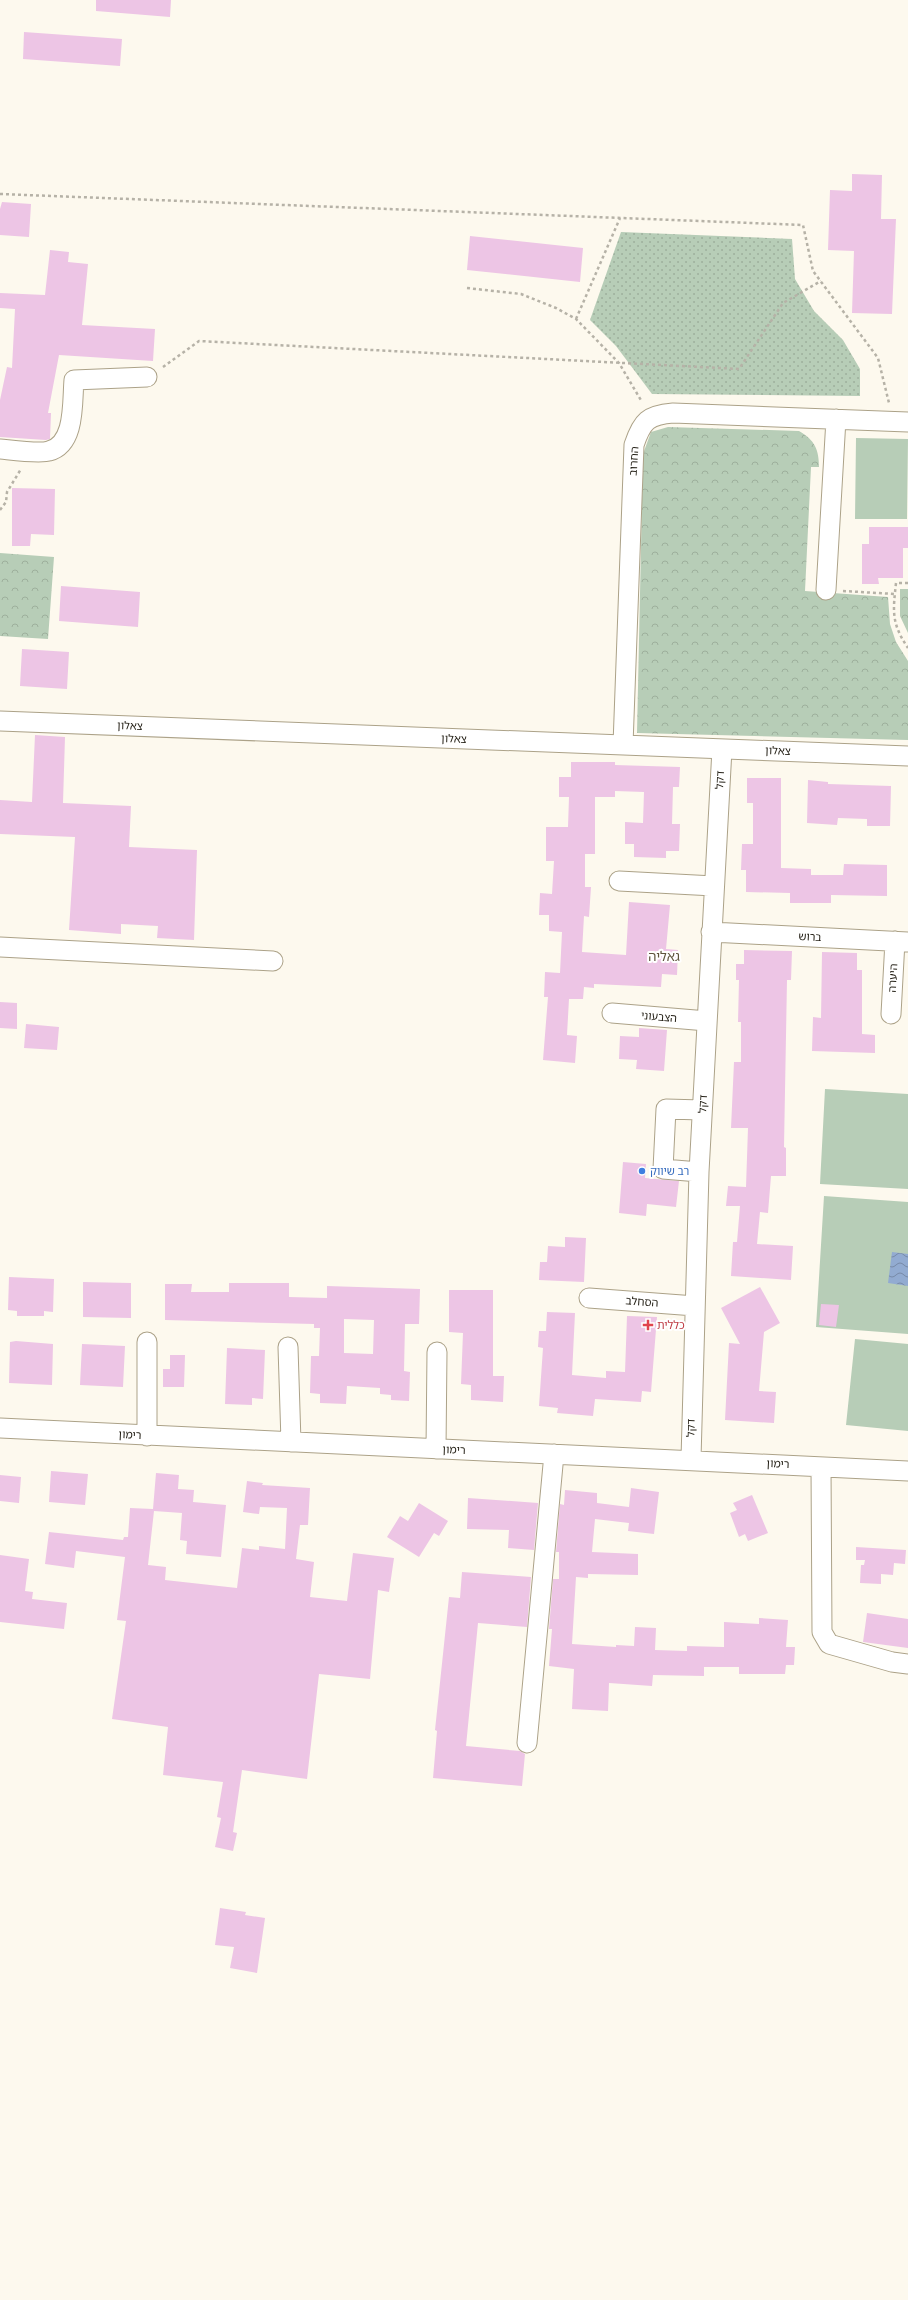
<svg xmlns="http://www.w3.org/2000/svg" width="908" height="2300" font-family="'Nunito Sans','Noto Sans Hebrew',sans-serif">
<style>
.grass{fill:url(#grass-dots)}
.park{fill:url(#park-crowns)}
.garden{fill:#b7cdb7}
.water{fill:url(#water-waves)}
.building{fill:#edc5e5;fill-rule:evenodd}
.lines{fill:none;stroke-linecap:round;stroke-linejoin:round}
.minor-casing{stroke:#aca288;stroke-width:21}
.path{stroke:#b6b2a7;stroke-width:2.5;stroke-dasharray:3 3;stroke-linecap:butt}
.minor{stroke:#fff;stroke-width:19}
.shop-dot{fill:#3f7fe0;stroke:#fff;stroke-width:1.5}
.health-dot{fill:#e0444e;stroke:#fff;stroke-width:1.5}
.labels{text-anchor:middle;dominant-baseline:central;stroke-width:4;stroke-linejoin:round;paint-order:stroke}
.street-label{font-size:11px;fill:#201c12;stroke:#fff}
.shop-label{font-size:11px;fill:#366cbe;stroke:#fff;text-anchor:start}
.health-label{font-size:11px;fill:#be3a42;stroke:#fff;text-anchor:start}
.quarter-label{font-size:13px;fill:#5e543c;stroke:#fff}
</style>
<defs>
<pattern id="grass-dots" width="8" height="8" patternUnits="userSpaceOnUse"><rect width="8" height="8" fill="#b7cdb7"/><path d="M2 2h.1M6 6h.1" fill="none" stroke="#9daf9c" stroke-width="1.8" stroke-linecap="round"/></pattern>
<pattern id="park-crowns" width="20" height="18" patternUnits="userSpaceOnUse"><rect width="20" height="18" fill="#b7cdb7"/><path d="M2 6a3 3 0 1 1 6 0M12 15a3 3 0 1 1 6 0" fill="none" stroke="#9daf9c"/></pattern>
<pattern id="water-waves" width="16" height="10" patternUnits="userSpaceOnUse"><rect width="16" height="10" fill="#92abd1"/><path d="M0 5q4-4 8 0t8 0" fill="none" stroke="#778aa8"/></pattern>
</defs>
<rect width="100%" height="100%" fill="#fdf9ee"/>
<path class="grass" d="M621,232L792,239L795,279L814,311L843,340L860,369V396L652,394L616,346L590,320Z"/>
<path class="park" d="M668,427L799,431C815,440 819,450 819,467H811L805,591L888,597L890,624L896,642L908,661V740L637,733L643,454L651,432Z
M0,553L54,557L48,639L0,636Z
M900,589H908V633L900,616Z"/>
<path class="garden" d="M856,438L908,439L907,519H855Z
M825,1089L908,1094V1189L820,1184Z
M824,1196L908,1202V1334L816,1327Z
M855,1339L908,1344V1431L846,1425Z"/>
<path class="water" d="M892,1252L908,1254V1286L888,1283Z"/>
<path class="building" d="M96,0H171L170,17L96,11Z
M24,32L122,39L120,66L23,59Z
M852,174L882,175L881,219H896L892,314L852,313L854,251L828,250L830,190L852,191Z
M2,202L31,204L29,237L0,235V209Z
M470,236L583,248L580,282L467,270Z
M50,250L69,252L68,262L88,264L82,325L155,329L153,361L59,355L48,413H51L50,439L46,440L0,437V400L7,367L12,368L15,309L0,308V293L45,295Z
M12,488L55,489L54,535L31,534L30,546H12Z
M869,527H908V548H903V578H878L879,584H862V544H869Z
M61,586L140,592L138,627L59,621Z
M22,649L69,652L67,689L20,686Z
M35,735L65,737L63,803L131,806L129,847L197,850L194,940L157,938L158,926L121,924V934L69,930L75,837L0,834V800L32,802Z
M571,762H615V765L680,767L679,787H673L672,824H680L679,851H666V858L634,857V844H625V822L643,823L644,792L615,791V797H595V854H585V887H591L589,917L584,916L582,952L626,955L629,902L670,905L666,949L678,950L677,975L662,974L661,987L594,984V988L584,987L583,999H569L567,1035L577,1036L575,1063L543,1060L548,997H544L545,972L560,973L562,932L549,931V915H539L540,893L552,894L554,861H546V827H568L569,797H559V777H571Z
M747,778H781V868L811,869V875H843L844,864L887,865V896L831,895V903H790V893L746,892V870H741L742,844H753V803H747Z
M808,780L828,782V784L891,786L890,826H867V819L838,818L837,825L807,823Z
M744,950L792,951L791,980H787L784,1147L786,1148V1176H771L768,1213L760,1212L757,1244L793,1246L791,1280L731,1276L733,1242H737L740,1206H726L728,1186L746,1187L748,1128H731L734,1062H741V1022H738L739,980H736V964H744Z
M822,952L857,953V970H862V1034L875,1035V1053L812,1051L813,1017L821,1018Z
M0,1002L17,1003V1029L0,1028Z
M26,1024L59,1027L57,1050L24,1048Z
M639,1028L667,1030L664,1071L636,1069L637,1060L619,1059L620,1036L639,1037Z
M623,1162L646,1164L645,1178L679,1181L676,1207L647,1204L646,1216L619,1213Z
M565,1237L586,1238L584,1282L539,1280L540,1262H547L548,1246L565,1247Z
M9,1277L54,1279L53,1312L44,1311V1316H17V1311L8,1310Z
M83,1282L131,1283V1318L83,1317Z
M229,1283H289V1297L327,1298V1286L420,1289L419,1324H405L404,1371L410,1372L409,1401L391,1400V1395L380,1394V1388L347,1386L346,1404L320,1403V1394L310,1393L311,1356H319L320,1328H314V1324L165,1320V1284H192L191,1292H229ZM344,1319L374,1320L373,1354L344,1353Z
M760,1287L780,1323L764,1332L759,1391L776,1392L774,1423L725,1420L729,1343L740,1344L721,1308Z
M449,1290H493V1376H504L503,1402L471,1400V1385L461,1384L463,1333L449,1332Z
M821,1304L839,1305L836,1327L819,1325Z
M547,1312L575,1313L572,1375L606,1378V1371L625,1372L627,1316L657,1317L651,1392L642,1391L641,1402L595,1399L593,1416L557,1413L558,1408L539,1406L543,1348L538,1347L539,1331H546Z
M16,1341L53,1344L52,1385L9,1383L10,1342Z
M82,1344L125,1346L123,1387L80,1385Z
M227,1348L265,1350L263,1399L252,1398V1405L225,1404Z
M170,1355H185L184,1387H163V1369H170Z
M51,1471L88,1474L85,1505L49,1502Z
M156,1473L179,1475L178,1489L194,1490L193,1502L226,1505L221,1557L186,1554L187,1541L180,1540L182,1513L154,1511L148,1565L166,1567L165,1580L237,1588L242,1548L259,1550V1546L285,1549L287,1508L260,1507L259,1514L243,1512L247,1481L263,1483L262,1485L310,1488L308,1525H300L296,1559L314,1562L310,1597L347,1601L353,1553L394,1558L389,1592L378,1590L370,1679L319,1674L307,1779L242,1770L233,1832L237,1833L233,1851L215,1847L221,1818L217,1817L223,1782L163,1775L168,1727L112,1719L126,1621L117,1620L125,1557L76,1551L74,1568L45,1564L49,1532L123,1540L124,1537H128L130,1508L153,1509Z
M0,1475L21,1477L19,1503L0,1501Z
M631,1488L659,1492L654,1534L628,1531L629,1523L595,1519L592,1552L638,1554V1575L588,1574V1578L576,1577L572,1644L616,1647V1645L634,1646L635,1627L656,1628L655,1650L687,1651V1646L724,1647V1622L759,1624V1618L788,1620L786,1647H795L794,1665H786L785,1674H739V1667H704V1676L653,1675L652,1686L609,1683L608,1711L572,1709L574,1669L549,1666L552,1629H549L553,1579H559V1552H556L560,1504L564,1505L565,1490L597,1493V1503L629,1507Z
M752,1495L768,1533L748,1541L745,1534L739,1537L730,1513L737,1510L733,1503Z
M468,1498L538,1503L534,1550L508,1548L509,1530L467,1529Z
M419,1503L448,1521L439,1536L434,1533L419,1557L387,1537L400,1516L408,1521Z
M856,1547L906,1550L905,1564L894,1563L893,1575L881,1574V1584L860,1583L861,1565H864L865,1560H856Z
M0,1555L29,1559L25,1591L33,1592L32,1599L67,1603L64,1629L0,1622Z
M462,1572L531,1577L527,1627L478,1623L466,1746L520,1751L525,1754L522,1786L433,1778L437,1731L435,1730L449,1597L460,1598Z
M867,1613L908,1619V1648L863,1642Z
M220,1908L246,1912L245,1915L265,1918L257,1973L230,1968L234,1947L215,1945Z"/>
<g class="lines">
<g class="minor-casing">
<path id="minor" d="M0,449C11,450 40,454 49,451C76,444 72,401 74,380L147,377
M826,590L836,419
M0,721L908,756
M623,745L634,445C642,421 648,415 673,413L908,422
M619,881L714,886
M711,932L908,942
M0,947L273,961
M612,1013L707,1021
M891,1014L895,941
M699,1172L663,1169L666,1109L702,1110
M589,1298L695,1306
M288,1347L291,1442
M0,1428L908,1471
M147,1436V1342
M436,1449L437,1352
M691,1459L699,1172L722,749
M821,1467L822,1632L829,1644L892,1662L908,1664
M527,1743L554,1454"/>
</g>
<path class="path" d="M0,194L803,225L813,271L878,358L889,403
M467,288L521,294L556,308L576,319L619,363L642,402
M576,319L620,218
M163,367L199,341L739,369L783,303L821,281
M0,510L6,502L7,492L21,469
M908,583H896C893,611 891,623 908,648
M843,591L895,594"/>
<use href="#minor" class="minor"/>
</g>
<circle class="shop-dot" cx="642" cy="1171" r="4"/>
<path class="health-dot" d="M646 1319h4v4h4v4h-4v4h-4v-4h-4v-4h4z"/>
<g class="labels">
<g class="street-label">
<text transform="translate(634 461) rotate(-86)">החרוב</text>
<text transform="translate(130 726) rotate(2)">צאלון</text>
<text transform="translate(454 739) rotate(2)">צאלון</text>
<text transform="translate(778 751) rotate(2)">צאלון</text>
<text transform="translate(720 780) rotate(-87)">דקל</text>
<text transform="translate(810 937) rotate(3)">ברוש</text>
<text transform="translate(893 978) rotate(-87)">היערה</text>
<text transform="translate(659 1017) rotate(5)">הצבעוני</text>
<text transform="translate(703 1104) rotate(-87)">דקל</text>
<text transform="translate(642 1302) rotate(4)">הסחלב</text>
<text transform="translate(691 1428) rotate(-89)">דקל</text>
<text transform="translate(130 1435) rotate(3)">רימון</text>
<text transform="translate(454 1450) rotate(2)">רימון</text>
<text transform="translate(778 1464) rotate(3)">רימון</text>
</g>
<g class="shop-label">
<text x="650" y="1171">רב שיווק</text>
</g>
<g class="health-label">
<text x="657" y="1325">כללית</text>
</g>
<g class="quarter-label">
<text x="664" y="957">גאליה</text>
</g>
</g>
</svg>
